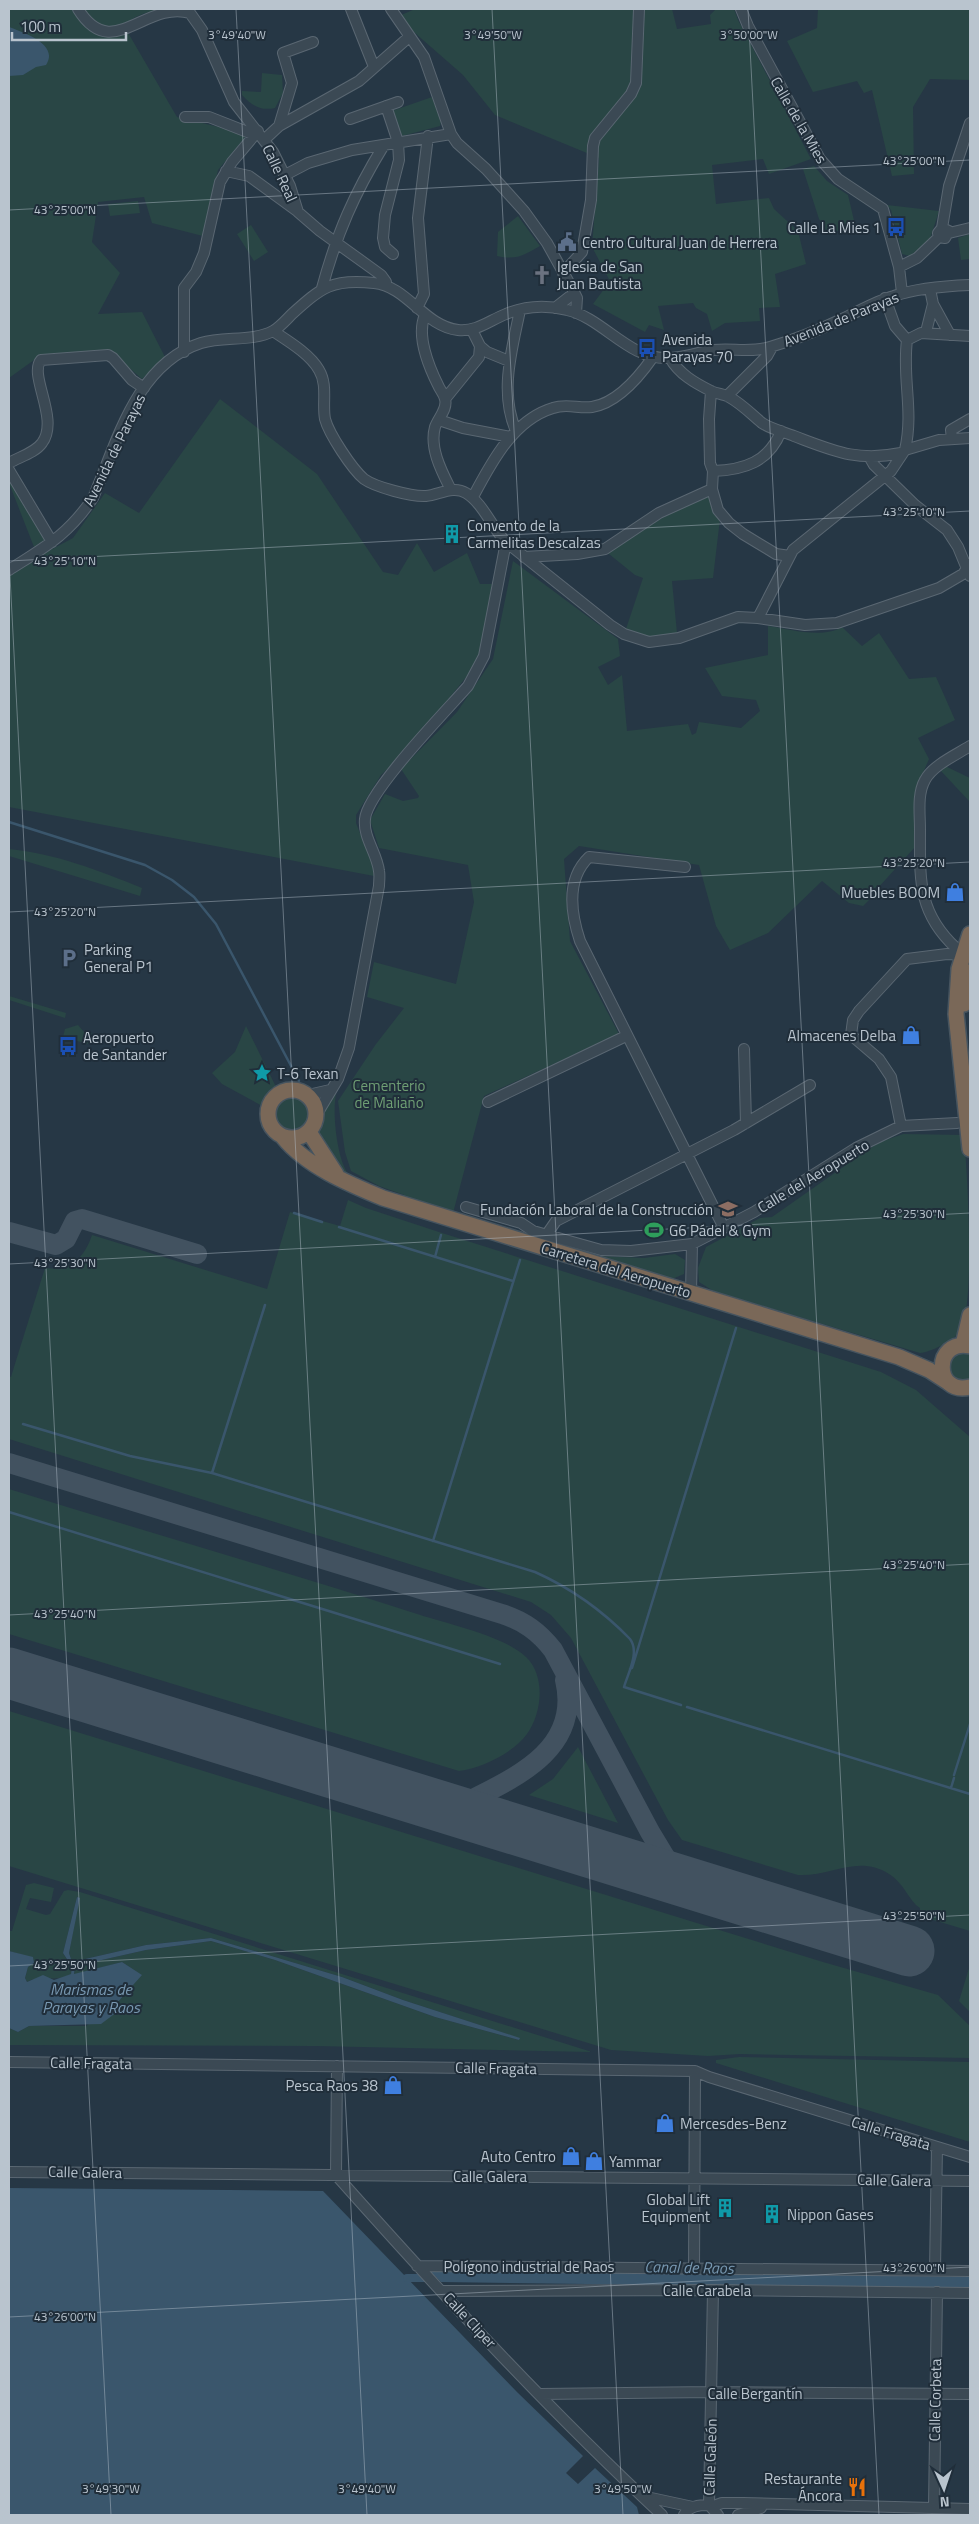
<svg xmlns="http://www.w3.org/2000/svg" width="979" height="2524" font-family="'Titillium Web',sans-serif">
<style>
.green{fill:#294645}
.water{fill:#3a566c}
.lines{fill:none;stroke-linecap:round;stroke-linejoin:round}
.stream{stroke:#3a566c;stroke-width:2.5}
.canal{stroke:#3a566c;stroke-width:8}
.taxiway{stroke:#425260;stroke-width:20}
.runway{stroke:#425260;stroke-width:51}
.minor-casing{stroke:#5a6772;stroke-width:12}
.highway-casing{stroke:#46545f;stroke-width:18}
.minor{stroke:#3b4954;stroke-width:10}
.highway{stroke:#7a6858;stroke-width:15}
.ticks{fill:none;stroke:#b9c4ce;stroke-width:1;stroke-opacity:0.45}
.labels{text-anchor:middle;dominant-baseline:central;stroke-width:4;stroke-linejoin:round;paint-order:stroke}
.street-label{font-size:15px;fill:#b9c4ce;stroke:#202e3a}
.poi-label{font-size:15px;fill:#b9c4ce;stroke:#202e3a;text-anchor:start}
.park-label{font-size:15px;fill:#6f9f74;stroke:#202e3a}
.water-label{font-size:16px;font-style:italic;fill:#7898b1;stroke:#202e3a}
.ticks-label{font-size:12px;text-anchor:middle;fill:#b9c4ce;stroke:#202e3a;stroke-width:4;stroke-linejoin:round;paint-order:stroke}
</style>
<rect width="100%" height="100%" fill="#263745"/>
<path class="green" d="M9,9H73C88,33 100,41 127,31L177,117L248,134L218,170L203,236L152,223L144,197L98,202L92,242L120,273L98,314L142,312L165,357L142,379L113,354L41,355L9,378Z
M83,9H166C156,10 147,12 138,16C133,18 129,22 124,24C109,32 91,23 83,9Z
M415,9H633V33H642V9H672L677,29L711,24L710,15L716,9H734L738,20L811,159L769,174L763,159L712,165L716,204L769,198L774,209L798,231L806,264L775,274L780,307L759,308L760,321L725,323L712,331L707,314L696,308L693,303L658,306L664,330L649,325L645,332L593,304L610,281L592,247L599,158L495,115L463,75L407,26L399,16Z
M818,9H970V80L930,79L913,107L914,174L892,176L872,90L864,93L857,81L813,92L787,41L817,28Z
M262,73L282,75L283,93L275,108C261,111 252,106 242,95V91L261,92Z
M432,97L441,121L440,126L402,136L392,111Z
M814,166L827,181L848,195L856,229L827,232L819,219L803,169Z
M138,201L140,213L110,216L108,204Z
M887,205L939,211L930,239L910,256L902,254L891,210Z
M518,216L540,246C523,256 516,260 497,256L498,232Z
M251,225L268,252L254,261L237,234Z
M970,234V259L961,260L958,238Z
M220,399L317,474L383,572L398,575L417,543L434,572L467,553L480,584H492L480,654L471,671L409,748L381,775L356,815V823L373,866L374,876L9,807V572L73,538L105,493L139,513Z
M9,478L46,539L34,547L9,483Z
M708,493L720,519L713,578L672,581L677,633C658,638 643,639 626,629L643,578L635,575L604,550Z
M513,561L618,639L620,656L598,667L608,685L622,675L627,731L688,724L692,735L696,733L699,722L741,728L760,711L756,700L722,696L705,668L768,655V626C789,629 822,639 842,627L862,646L879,633L909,679L936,677L955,720L918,738L929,759L920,780L916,846L877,889L876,887L870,893L872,897L863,906L849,903L822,881L768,933L730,950L716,926L699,865L579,846L564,859L570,941L619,1034L484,1096L453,1213L405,1198L404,1195L379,1186L351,1171L345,1152L338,1101L376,1044L404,1008L367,997L374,962L456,984L474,902L468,865L379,848L370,820L385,794L403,801L418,798L419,796L401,769L457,712L493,659Z
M945,766L970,778V800L969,801L941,771Z
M9,849C54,853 100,871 142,888L140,896L9,856Z
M9,996L66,1013L65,1018L9,1000Z
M78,1025L84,1032L92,1033L88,1044L63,1037L65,1029Z
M246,1026L277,1089L268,1098L264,1107L222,1084L212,1073L235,1052Z
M337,1090C331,1109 337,1161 349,1175L335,1164L315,1133L322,1118L321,1108Z
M275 1114a17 17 0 1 1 34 0a17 17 0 1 1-34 0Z
M903,1134L964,1135C967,1169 976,1306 960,1331C954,1341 931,1352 920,1353L715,1292L699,1282L698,1268L706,1247L760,1218L772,1217L866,1151L880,1142Z
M348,1200L366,1208L442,1233L881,1372L916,1390L970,1437V1931L920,1916V1908C909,1901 904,1883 889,1874C858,1854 830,1877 798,1875L682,1840L668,1820L571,1638L551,1615L531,1602L9,1439V1376L11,1377L14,1367L45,1268C70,1271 84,1259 92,1235L267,1289L290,1212L340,1226Z
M675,1254L685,1260L684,1274L672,1279L599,1256L644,1258Z
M961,1352L970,1353V1381C955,1383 948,1375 950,1361Z
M9,1489C144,1531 280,1570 414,1613C444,1623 505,1636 526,1657C546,1676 542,1713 527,1734C513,1753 482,1768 459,1771L9,1634Z
M9,1711L823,1962L938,1995L970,2026V2058L740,2054L708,2056L611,2050L9,1866Z
M578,1747L618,1823L529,1795L553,1779Z
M34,1883L54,1888L51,1902L30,1898L26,1909L46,1915L50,1914L64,1891L68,1890L80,1892L592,2052L316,2046L9,2045V2028L18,2032L29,2026H86L117,2003L141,1975L122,1962L74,1975L75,1966L146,1950L211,1941L275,1960L435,2017L519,2040V2038L403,2000L342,1977L211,1938L146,1945L72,1962L69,1953L79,1898L77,1897L63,1953L72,1968L71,1974C57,1983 41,1974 27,1982L25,1978L28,1967L34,1963L33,1958L9,1951V1931H12L26,1885Z
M970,1965V2012L959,2001Z
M739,2057L970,2062V2142L716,2063V2060Z"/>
<path class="water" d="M9,27C22,32 60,44 46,65L36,67L23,75L9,76Z
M77,1897L80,1898L69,1953L72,1962L146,1945L211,1938L342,1977L403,2000L520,2038L519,2040L435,2017L275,1960L211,1941L146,1950L75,1966L74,1974L122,1962L142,1975L117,2003V2012L101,2024L29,2026L18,2032L9,2028V1951L33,1957L34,1963L28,1967L25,1978L27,1982L43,1975L54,1980L71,1974L72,1967L63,1953Z
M9,2188L323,2191L517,2392L583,2456L566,2473L578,2484L595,2468L637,2507L639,2515H9Z
M429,2270L970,2277V2289L441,2282Z"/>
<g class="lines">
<path class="stream" d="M9,822L145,865L172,880L194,897L216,924L299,1081
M294,1213L322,1222
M339,1227L513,1281
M435,1257L441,1235
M23,1424L130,1456L212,1473L535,1572C573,1589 602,1610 630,1639C640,1652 628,1673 624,1687L681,1705
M212,1473L265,1305
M9,1512L500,1664
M433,1541L520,1260
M630,1669L632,1668L736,1328
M687,1707L970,1794
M954,1775L970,1724
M951,1788L954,1778"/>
<path class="canal" d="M407,2278H431"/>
<path class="taxiway" d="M9,1232L56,1245L66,1239L75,1221L82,1219L197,1254
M9,1463L502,1614C524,1621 539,1632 553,1650L650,1832L679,1880
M451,1810C504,1782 583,1755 565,1680"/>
<path class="runway" d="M9,1673L909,1951"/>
<g class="minor-casing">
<path id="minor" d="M78,9C112,64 145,0 190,13
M351,9L374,67
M391,9L424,57L451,134L457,143L486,169L524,211L547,243L573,290L577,298L576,313
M741,9L748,26L820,159L838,179L883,209L899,267L902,293
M190,13L202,30L234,102L273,152L290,186L298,212L320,231L381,275L386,282V285
M386,106L398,142L399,160L385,215L383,238L385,247L393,254
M185,117H209L255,135
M350,119L398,102
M279,126L292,83L283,53L313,42
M265,139L279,126L359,81L409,37
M226,171L249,176L297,211
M285,175L308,163L352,150L451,134
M942,228L949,231L945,238L939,237L938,233L942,228L949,186L970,123
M949,233L970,228
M899,267L917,258L939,237
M563,273L582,252L591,200L593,146L595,138L631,94L636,83L639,9
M322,288C337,233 354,194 384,145
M930,289L933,304L950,335
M885,298L895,326L907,340
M417,308L424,294L418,218L428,136
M555,308L569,297
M425,315C416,335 429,367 438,385C440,390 444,394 445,399C448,409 438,418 435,427C429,448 442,472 451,490
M273,331C288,341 310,354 319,370C328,385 322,403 325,419C329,434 352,469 364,479C375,487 412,497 426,496C439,495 453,485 466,493C483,503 492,528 506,542L610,625L624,634L649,642L679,638L738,617L758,618L805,625L837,623L939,588L963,574L970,564
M926,332L933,304
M480,346L487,352L509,361
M184,352V288L196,272L204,253L220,182L232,162L258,131
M670,358C679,374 695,383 711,391C717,394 724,394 729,397C742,404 751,414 762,423C771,429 784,432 794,436C834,451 857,462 901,453
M711,391L709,419L710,463L713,471L712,489L718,510L729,523L743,534L776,554L790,556
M727,396L767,356L772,347
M445,399L479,357L480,346L472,330
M439,420L463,428L511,437
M516,431C499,392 512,350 520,310
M952,439L951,430L970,419
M905,450C914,410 902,379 907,340L921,333L970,336
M870,458L874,465L915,505L947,530L958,547L970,576
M9,463C19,457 35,453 42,443C60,419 28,375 41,360L108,355L113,358L132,380L144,388
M9,470L52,542
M713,471C744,470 769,462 781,431
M473,497C491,463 513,420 553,408C567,403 579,409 592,407C617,403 639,377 653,357
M524,557L577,554L605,549L659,513L712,489
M9,570C45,547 68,535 93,498C117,442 136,364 201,343C224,336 252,342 273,331C279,328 286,320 292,314C321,288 332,278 374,283C407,286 424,326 458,330C477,332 490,320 506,314C525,306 547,305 567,310C603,318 629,360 668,358C684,358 698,352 714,350C733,348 751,353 770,347C794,340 819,330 842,319C859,311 876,301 894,296C917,288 945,286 970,285
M758,618L793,550L891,471L905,450L939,440L970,438
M685,867L589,857C566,879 571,914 580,941L724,1228
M956,955V948C917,912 920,878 920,829C920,814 917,794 925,780C933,765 956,755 970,746
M744,1049L746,1123
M308,1095L330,1090
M488,1102L626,1036
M317,1114L338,1079L349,1048L379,886C379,881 380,876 379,871C377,853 363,838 365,819C367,792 446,711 468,686L484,656L506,542
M901,1126L891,1077L879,1059L851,1035L853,1020L859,1011L907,959L947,954L963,955
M466,1207L521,1223L533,1231L601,1250L631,1251L692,1244
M547,1234L556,1221L734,1130L810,1085
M691,1293L692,1244L754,1212L856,1148L901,1126L957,1123
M9,2062L695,2071L709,2077L970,2157
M337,2066L336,2175C440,2292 547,2408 662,2515
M9,2172L970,2181
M417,2266L970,2271
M694,2268L695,2071
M935,2270L937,2147
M443,2291L713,2290L970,2293
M540,2394L712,2392L970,2394
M642,2496L693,2507
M709,2505L713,2290
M711,2507L722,2503H743L970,2509
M934,2508L937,2292
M684,2515C689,2506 699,2505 709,2505L718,2515
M738,2515L761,2508"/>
</g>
<g class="highway-casing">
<path id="highway" d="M970,934L959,969L956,1014L970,1149
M964,1004L970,972
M268 1114a24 24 0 1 1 48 0a24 24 0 1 1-48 0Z
M309,1132L336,1174
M283,1137C306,1166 349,1184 383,1198L899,1357L929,1370L949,1383
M963,1345L970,1315
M970,1346C933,1338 933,1396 970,1387"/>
</g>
<use href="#minor" class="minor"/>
<use href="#highway" class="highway"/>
</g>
<path class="ticks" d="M236,9L367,2515M492,9L623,2515M748,9L879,2515M9,210L970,160M9,557L111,2515M9,561L970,511M9,912L970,862M9,1264L970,1213M9,1615L970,1564M9,1966L970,1915M9,2317L970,2267"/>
<defs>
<g id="bus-bare" transform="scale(1.5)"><path d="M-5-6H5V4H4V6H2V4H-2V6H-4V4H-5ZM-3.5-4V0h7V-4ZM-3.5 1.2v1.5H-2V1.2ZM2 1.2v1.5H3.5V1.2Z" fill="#1a4fb4" stroke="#202e3a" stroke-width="2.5" paint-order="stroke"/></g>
<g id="civic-bare" transform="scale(1.5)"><path d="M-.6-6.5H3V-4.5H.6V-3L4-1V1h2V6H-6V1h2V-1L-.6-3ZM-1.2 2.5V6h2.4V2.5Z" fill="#5c6f8a" stroke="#202e3a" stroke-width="2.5" paint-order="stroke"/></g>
<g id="church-bare" transform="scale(1.5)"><path d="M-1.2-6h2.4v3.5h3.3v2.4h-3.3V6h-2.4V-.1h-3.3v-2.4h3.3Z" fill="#6b7280" stroke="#202e3a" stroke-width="2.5" paint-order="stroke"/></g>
<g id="building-bare" transform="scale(1.5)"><path d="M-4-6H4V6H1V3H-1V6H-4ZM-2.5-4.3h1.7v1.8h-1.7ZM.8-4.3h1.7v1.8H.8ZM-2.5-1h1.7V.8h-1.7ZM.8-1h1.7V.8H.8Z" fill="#0f9aa8" stroke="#202e3a" stroke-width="2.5" paint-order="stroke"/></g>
<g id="shop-bare" transform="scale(1.5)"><path d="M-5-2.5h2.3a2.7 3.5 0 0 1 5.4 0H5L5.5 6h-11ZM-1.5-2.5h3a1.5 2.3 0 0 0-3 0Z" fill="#3f7fe0" stroke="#202e3a" stroke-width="2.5" paint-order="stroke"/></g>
<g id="parking-bare" transform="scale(1.5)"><path d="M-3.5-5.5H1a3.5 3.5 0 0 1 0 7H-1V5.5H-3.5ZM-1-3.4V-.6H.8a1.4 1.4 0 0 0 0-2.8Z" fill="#5c6f8a" stroke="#202e3a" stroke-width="2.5" paint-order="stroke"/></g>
<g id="sight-bare" transform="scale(1.5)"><path d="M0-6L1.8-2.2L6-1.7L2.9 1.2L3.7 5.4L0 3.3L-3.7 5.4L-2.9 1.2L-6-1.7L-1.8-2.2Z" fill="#0f9aa8" stroke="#202e3a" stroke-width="2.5" paint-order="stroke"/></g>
<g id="school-bare" transform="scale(1.5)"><path d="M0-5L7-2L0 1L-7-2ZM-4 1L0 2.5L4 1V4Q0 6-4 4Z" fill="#8d6e63" stroke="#202e3a" stroke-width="2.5" paint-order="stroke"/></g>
<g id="stadium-bare" transform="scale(1.5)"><path d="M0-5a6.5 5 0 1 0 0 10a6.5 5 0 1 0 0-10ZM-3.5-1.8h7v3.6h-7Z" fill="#2e9e5b" stroke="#202e3a" stroke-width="2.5" paint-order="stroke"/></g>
<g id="restaurant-bare" transform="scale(1.5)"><path d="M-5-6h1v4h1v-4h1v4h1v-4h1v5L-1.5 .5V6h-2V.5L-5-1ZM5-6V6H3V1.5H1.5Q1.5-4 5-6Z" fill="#e8710a" stroke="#202e3a" stroke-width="2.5" paint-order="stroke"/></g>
</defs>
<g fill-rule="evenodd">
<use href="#bus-bare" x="896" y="227"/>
<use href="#civic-bare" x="567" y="242"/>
<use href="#church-bare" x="542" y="275"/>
<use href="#bus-bare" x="647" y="348"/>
<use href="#building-bare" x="452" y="534"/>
<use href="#shop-bare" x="955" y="892"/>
<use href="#parking-bare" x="69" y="958"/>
<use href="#shop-bare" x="911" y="1035"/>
<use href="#bus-bare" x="68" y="1046"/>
<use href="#sight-bare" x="262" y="1073"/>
<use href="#school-bare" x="728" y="1209"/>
<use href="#stadium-bare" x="654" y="1230"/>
<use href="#shop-bare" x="393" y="2085"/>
<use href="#shop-bare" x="665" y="2123"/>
<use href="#shop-bare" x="571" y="2156"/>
<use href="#shop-bare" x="594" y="2161"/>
<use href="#building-bare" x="725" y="2208"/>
<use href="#building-bare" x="772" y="2214"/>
<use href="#restaurant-bare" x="857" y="2487"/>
</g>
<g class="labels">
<g class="street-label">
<text transform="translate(799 120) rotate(60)">Calle de la Mies</text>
<text transform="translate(280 173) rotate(65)">Calle Real</text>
<text transform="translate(841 319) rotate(-22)">Avenida de Parayas</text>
<text transform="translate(114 450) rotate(-64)">Avenida de Parayas</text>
<text transform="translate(813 1176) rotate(-31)">Calle del Aeropuerto</text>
<text transform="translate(616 1270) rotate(17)">Carretera del Aeropuerto</text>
<text transform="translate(91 2063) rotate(1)">Calle Fragata</text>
<text transform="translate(496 2068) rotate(1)">Calle Fragata</text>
<text transform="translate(891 2133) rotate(17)">Calle Fragata</text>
<text transform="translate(85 2172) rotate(1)">Calle Galera</text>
<text x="490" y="2176">Calle Galera</text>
<text transform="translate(894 2180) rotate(1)">Calle Galera</text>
<text x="529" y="2266">Polígono industrial de Raos</text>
<text x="707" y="2290">Calle Carabela</text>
<text transform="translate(470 2320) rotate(47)">Calle Cliper</text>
<text x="755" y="2393">Calle Bergantín</text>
<text transform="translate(935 2400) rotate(-89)">Calle Corbeta</text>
<text transform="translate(710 2457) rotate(-88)">Calle Galeón</text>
</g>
<g class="poi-label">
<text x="881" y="227" text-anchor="end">Calle La Mies 1</text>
<text x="582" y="242">Centro Cultural Juan de Herrera</text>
<text x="557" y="266">Iglesia de San<tspan x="557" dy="17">Juan Bautista</tspan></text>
<text x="662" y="339">Avenida<tspan x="662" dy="17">Parayas 70</tspan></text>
<text x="467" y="525">Convento de la<tspan x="467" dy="17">Carmelitas Descalzas</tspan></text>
<text x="940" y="892" text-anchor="end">Muebles BOOM</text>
<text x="84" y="949">Parking<tspan x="84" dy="17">General P1</tspan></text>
<text x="896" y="1035" text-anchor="end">Almacenes Delba</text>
<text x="83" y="1037">Aeropuerto<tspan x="83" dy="17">de Santander</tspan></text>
<text x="277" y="1073">T-6 Texan</text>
<text x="713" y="1209" text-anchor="end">Fundación Laboral de la Construcción</text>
<text x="669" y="1230">G6 Pádel &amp; Gym</text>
<text x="378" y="2085" text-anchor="end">Pesca Raos 38</text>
<text x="680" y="2123">Mercesdes-Benz</text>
<text x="556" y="2156" text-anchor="end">Auto Centro</text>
<text x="609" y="2161">Yammar</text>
<text x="710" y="2199" text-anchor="end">Global Lift<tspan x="710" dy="17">Equipment</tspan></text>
<text x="787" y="2214">Nippon Gases</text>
<text x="842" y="2478" text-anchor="end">Restaurante<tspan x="842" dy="17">Áncora</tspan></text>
</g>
<g class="park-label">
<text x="389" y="1085">Cementerio<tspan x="389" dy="17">de Maliaño</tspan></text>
</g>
<g class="water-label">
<text x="91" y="1989">Marismas de<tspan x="91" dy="18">Parayas y Raos</tspan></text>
<text transform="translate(689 2267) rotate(1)">Canal de Raos</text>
</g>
</g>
<g class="ticks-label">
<text x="237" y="39">3°49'40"W</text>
<text x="493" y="39">3°49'50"W</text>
<text x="749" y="39">3°50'00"W</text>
<text x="914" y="165">43°25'00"N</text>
<text x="65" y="214">43°25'00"N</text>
<text x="914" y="516">43°25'10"N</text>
<text x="65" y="565">43°25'10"N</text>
<text x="914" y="867">43°25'20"N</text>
<text x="65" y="916">43°25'20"N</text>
<text x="914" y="1218">43°25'30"N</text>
<text x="65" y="1267">43°25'30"N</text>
<text x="914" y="1569">43°25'40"N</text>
<text x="65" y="1618">43°25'40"N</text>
<text x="914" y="1920">43°25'50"N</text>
<text x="65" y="1969">43°25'50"N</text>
<text x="914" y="2272">43°26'00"N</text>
<text x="65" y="2321">43°26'00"N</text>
<text x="111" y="2493">3°49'30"W</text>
<text x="367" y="2493">3°49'40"W</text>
<text x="623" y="2493">3°49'50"W</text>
</g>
<rect width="979" height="2524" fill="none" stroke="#b9c4ce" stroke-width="20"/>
<g transform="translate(944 2489) rotate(177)" stroke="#202e3a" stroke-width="4" paint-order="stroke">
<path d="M0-4L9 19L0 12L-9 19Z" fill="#b9c4ce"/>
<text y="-8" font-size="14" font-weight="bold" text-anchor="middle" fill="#b9c4ce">N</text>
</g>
<path d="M12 32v8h114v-8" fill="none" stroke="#b9c4ce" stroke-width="2.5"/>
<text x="20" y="32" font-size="15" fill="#b9c4ce" stroke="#202e3a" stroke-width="4" paint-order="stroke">100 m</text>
</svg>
